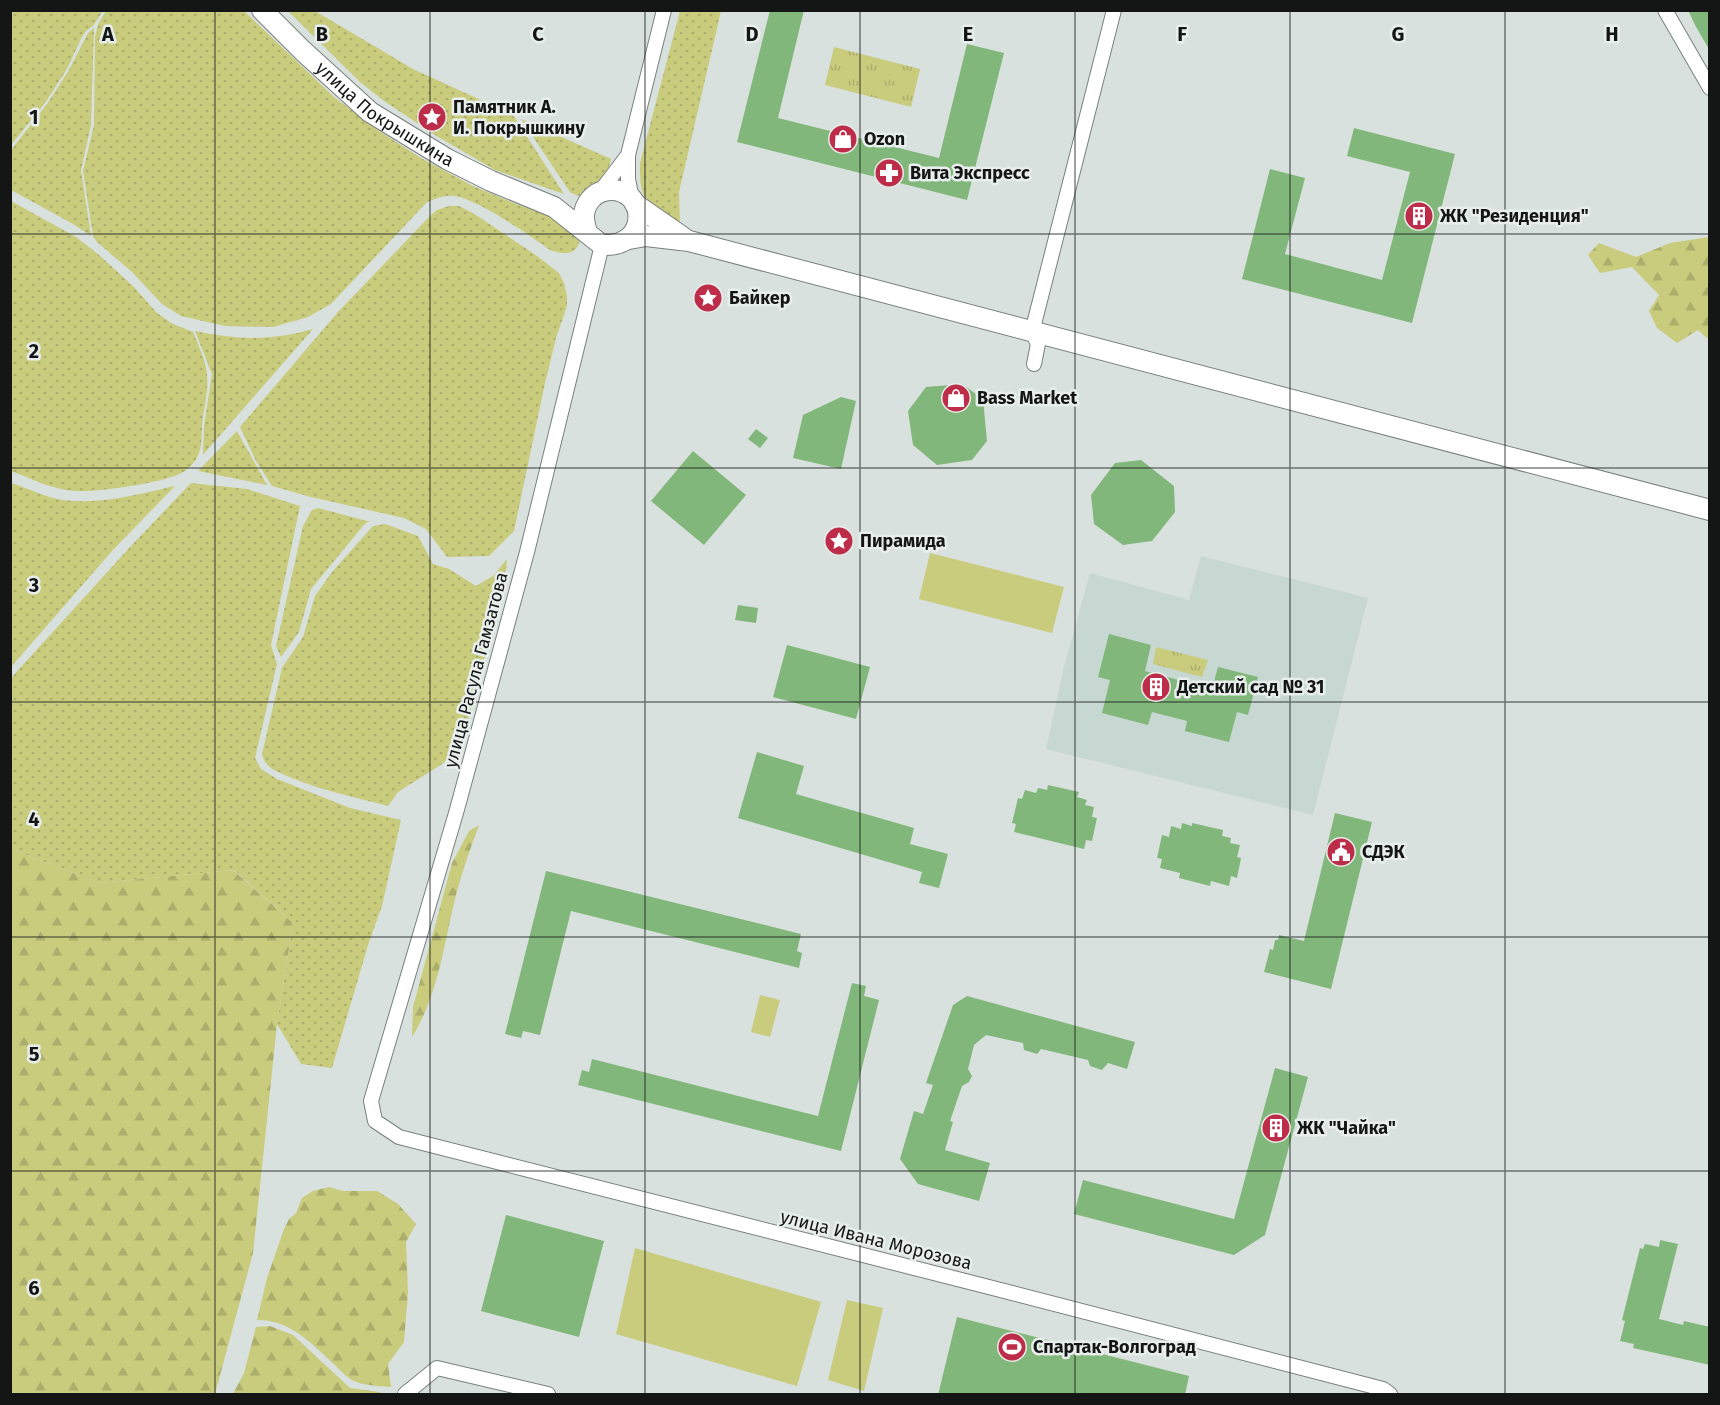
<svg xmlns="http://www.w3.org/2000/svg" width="1720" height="1405" font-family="'Fira Sans',sans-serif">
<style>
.built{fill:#c7d7d1}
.grass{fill:url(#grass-dots)}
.forest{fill:url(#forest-firs)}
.park{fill:url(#park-tufts)}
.pitch{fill:#c9cb7d}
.building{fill:#82b77b}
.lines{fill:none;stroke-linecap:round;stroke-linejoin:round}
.street-casing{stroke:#79807e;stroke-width:16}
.secondary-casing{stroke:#79807e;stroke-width:22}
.street{stroke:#fff;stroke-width:14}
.secondary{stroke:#fff;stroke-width:20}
.grid{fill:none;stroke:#141615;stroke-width:1.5;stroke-opacity:0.55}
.labels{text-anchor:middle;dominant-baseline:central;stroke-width:5;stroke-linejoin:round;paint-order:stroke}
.poi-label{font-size:18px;font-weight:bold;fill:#141615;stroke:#e7eeeb;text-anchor:start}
.street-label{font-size:18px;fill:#141615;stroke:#e7eeeb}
.grid-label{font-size:20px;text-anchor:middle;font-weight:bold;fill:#141615;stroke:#e7eeeb;stroke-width:5;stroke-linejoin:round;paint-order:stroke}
</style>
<defs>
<pattern id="grass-dots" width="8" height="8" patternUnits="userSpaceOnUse" patternTransform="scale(1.5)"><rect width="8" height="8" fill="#c9cb7d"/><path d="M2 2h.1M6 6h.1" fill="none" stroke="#acae6b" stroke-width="1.8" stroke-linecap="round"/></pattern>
<pattern id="forest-firs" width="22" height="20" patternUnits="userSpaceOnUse" patternTransform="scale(1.5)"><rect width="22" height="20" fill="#c9cb7d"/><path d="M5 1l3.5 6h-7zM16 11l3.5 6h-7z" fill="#acae6b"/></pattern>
<pattern id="park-tufts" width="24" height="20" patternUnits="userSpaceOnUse" patternTransform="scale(1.5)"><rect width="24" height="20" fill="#c9cb7d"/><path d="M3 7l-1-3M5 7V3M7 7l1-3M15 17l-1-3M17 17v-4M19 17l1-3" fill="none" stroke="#acae6b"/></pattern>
</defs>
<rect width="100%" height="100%" fill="#d9e1de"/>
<path class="built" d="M1201,556L1368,598L1313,815L1046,749L1064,667L1090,573L1189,600Z"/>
<path class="grass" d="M11,10L103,11L93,26L86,31L82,37L67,69L45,103L11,145Z
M106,11H244L334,97L379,131L421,158L473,186L516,204L559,219L580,239C577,256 564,255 550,250C529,235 479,200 455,196C445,195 437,198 427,202L331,304L308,317L273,327L225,326L181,316L162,304L132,272L97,242L93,236L83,171L94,125L95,37L98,24Z
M288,11H315L413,69L513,115L564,194L495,170L435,135L384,101L360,82Z
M680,11H721L679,192L680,224C648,202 639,205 640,163Z
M94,28L91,125L81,170L91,236L73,224L11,190V150L47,104L69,70L88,33Z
M521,119L611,159L607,174L588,193L578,196L570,192Z
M11,201L76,237L98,254L134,287L156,312L171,323L193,332C210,372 210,375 203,417C201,428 203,443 199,453C197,460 190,467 185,471C167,483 98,492 76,491C53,490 32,479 11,471Z
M449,206H459L473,213L537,256L559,273L564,283L567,296V306L556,338L545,383L514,531L489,556L447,557L426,529L404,518L311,497L272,486L256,461L240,427L338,312L429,217L437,210Z
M313,329L208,449L203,455L204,426L212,374L195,331C238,340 271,341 313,329Z
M237,431L267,485L198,471Z
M11,483C28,488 46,498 64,500C101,505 139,494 175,486L112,551L11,667Z
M191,483L247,489L300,506L271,645L277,664L255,758L261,769L277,779L350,808L401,820L382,906L368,945L332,1068L301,1064L277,1024L293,923L234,870L99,883L11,849L10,679L131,546Z
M318,508L371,522H367L363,526L311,589L299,632L281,657L276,646L303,526L312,510Z
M385,524L418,536L433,564L449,569L476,586L493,576L507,559L505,582L461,746L442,764L398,792L388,806C350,796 311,788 276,771C269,768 263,761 262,754L282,668L303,637L315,596L332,572L373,526Z"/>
<path class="forest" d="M1709,237V340L1698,330L1677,343L1657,328L1649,311L1659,295L1632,267L1600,273L1588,255L1599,243L1636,257L1670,243Z
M479,825C471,847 463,869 457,891C444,941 440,992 412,1037L413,1007L452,863L469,831Z
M11,849L99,883L233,870L293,923L277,1024L253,1253L215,1394H11Z
M329,1187L343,1191H377L398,1204L416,1224L406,1242L408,1292L404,1342L388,1364L391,1387C380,1386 365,1386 354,1381C347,1378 341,1371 336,1366C313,1345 290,1319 257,1320L267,1278L284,1229L289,1219L296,1213L302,1198L313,1191Z
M270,1326L293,1335L350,1388L379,1392L382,1394H233L244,1373L256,1327Z"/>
<path class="park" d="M834,47L920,69L911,107L825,85Z
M1156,647L1208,660L1202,677L1153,664Z"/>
<path class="pitch" d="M930,553L1064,587L1052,633L919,599Z
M760,995L780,1000L770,1037L751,1032Z
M635,1248L821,1302L797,1386L616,1334Z
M847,1300L883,1308L864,1391L828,1380Z"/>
<path class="building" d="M770,10H804L778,118L939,158L967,44L1004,53L967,200L737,142Z
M1688,10H1710V51L1695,25Z
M1354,128L1455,154L1412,323L1242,279L1270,169L1305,178L1285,254L1382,280L1410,172L1347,156Z
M962,384L983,399L987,441L972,460L937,465L913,445L908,411L926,387Z
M841,397L856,401L841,469L793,458L803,415Z
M756,429L768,438L760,448L748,439Z
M693,451L746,495L704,545L651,501Z
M1141,460L1174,486L1175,512L1152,541L1123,545L1094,524L1091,495L1115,463Z
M738,605L758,608L756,623L735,620Z
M1109,634L1151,645L1145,671L1212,689L1218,667L1258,677L1248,715L1237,712L1229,742L1185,731L1187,721L1152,712L1148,725L1102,713L1110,680L1098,677Z
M787,645L870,667L856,719L773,697Z
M757,752L804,766L796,794L914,828L910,844L948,854L939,888L919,883L922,872L738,818Z
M1048,785L1079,792L1077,797L1087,800L1085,805L1094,807L1092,817L1097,818L1092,841L1086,840L1084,849L1014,832L1016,824L1012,823L1018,798L1022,799L1025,790L1036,793L1038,788L1047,790Z
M1335,813L1372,822L1331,989L1264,972L1270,949L1273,950L1275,940H1278L1279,935L1304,941Z
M1182,823L1192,826V823L1223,830L1222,836L1231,838L1230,843L1240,845L1237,857L1241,858L1237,878L1231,876L1229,886L1211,881L1210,886L1179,878L1180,873L1160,868L1162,859L1157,858L1162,835L1169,837L1171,826L1181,829Z
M546,871L801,934L797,951L802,953L799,968L571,911L540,1035L523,1031L521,1038L505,1034Z
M852,983L866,986L864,996L879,1000L841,1151L578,1085L582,1070L589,1072L592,1059L818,1116Z
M967,996L1135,1042L1127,1069L1108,1063L1102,1070L1090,1066L1088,1060L1041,1049L1037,1054L1024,1050L1023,1043L986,1035L974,1045L968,1069L972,1076L969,1082L962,1086L950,1121L953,1122L945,1150L990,1163L979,1201L918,1184L900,1159L914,1111L923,1114L933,1085L926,1083L953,1005Z
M1275,1068L1308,1077L1265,1235L1234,1255L1074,1214L1083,1180L1234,1219Z
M506,1215L604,1241L579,1337L481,1311Z
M1660,1240L1678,1244L1659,1319L1683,1325L1684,1321L1710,1327V1365L1633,1348L1634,1344L1620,1341L1625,1321L1622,1320L1640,1248L1643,1249L1645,1244L1659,1247Z
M957,1317L1189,1376L1185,1395H938Z"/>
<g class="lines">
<g class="street-casing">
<path id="street" d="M1665,10L1710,88
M599,193L628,155
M632,199L628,179V155L664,10
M602,245L527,552L456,813L371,1101L375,1121L399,1137L977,1284L1383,1389L1390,1394
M1034,364L1038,344L1032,332L1114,10
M405,1394L437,1368L548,1394"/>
</g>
<g class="secondary-casing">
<g id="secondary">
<path id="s1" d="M262,10L303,51L370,112L447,159L491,181L554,207L602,245C650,248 648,190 611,190C602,190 595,194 590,200C582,210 583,220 587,232"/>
<path d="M635,204L684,238"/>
<path d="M629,239L646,236L689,241L1710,510"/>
</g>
</g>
<use href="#street" class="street"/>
<use href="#secondary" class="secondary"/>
</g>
<path class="grid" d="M215,10V1394M430,10V1394M645,10V1394M860,10V1394M1075,10V1394M1290,10V1394M1505,10V1394M10,234H1710M10,468H1710M10,702H1710M10,937H1710M10,1171H1710"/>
<defs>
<g id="sight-disc" transform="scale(1.5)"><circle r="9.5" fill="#bd2d49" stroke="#e7eeeb"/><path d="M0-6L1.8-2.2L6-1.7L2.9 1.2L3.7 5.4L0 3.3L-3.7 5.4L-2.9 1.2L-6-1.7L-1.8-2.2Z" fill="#fff"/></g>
<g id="shop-disc" transform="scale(1.5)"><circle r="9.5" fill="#bd2d49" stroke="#e7eeeb"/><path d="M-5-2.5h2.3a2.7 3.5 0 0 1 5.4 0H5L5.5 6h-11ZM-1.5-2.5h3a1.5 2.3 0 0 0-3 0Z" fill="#fff"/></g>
<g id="pharmacy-disc" transform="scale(1.5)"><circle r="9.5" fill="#bd2d49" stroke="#e7eeeb"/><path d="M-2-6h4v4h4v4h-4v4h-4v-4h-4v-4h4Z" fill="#fff"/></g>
<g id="building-disc" transform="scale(1.5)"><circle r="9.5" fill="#bd2d49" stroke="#e7eeeb"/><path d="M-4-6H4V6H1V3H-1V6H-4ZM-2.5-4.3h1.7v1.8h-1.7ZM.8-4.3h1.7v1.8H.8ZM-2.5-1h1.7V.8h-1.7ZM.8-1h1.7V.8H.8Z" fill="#fff"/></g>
<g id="civic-disc" transform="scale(1.5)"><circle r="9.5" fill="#bd2d49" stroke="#e7eeeb"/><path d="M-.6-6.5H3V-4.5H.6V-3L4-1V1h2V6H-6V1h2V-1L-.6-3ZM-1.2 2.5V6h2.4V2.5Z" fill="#fff"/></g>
<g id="stadium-disc" transform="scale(1.5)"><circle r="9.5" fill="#bd2d49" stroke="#e7eeeb"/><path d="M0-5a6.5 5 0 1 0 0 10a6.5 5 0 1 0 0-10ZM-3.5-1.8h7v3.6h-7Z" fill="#fff"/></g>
</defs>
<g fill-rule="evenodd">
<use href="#sight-disc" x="432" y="117"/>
<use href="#shop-disc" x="843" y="139"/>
<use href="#pharmacy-disc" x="889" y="173"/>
<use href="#building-disc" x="1419" y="216"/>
<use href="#sight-disc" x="708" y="298"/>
<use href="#shop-disc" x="956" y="398"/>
<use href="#sight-disc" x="839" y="541"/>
<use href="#building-disc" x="1156" y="687"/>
<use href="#civic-disc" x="1341" y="852"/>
<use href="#building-disc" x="1276" y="1128"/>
<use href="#stadium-disc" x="1012" y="1347"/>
</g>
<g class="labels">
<g class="poi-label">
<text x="453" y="107">Памятник А.<tspan x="453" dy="21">И. Покрышкину</tspan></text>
<text x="864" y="139">Ozon</text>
<text x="910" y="173">Вита Экспресс</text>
<text x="1440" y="216">ЖК "Резиденция"</text>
<text x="729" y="298">Байкер</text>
<text x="977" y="398">Bass Market</text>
<text x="860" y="541">Пирамида</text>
<text x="1177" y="687">Детский сад № 31</text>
<text x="1362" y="852">СДЭК</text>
<text x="1297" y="1128">ЖК "Чайка"</text>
<text x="1033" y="1347">Спартак-Волгоград</text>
</g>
<g class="street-label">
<text stroke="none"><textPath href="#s1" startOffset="162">улица Покрышкина</textPath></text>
<text transform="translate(476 670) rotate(-75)">улица Расула Гамзатова</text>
<text transform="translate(876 1240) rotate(14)">улица Ивана Морозова</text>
</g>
</g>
<g class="grid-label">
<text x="108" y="41">A</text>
<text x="322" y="41">B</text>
<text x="538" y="41">C</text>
<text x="752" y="41">D</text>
<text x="968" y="41">E</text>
<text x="1182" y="41">F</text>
<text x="1398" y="41">G</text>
<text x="1612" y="41">H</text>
<text x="34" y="124">1</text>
<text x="34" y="358">2</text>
<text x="34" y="592">3</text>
<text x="34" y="826">4</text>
<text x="34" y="1061">5</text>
<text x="34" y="1295">6</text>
</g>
<rect width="1720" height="1405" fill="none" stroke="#141615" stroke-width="24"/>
</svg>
